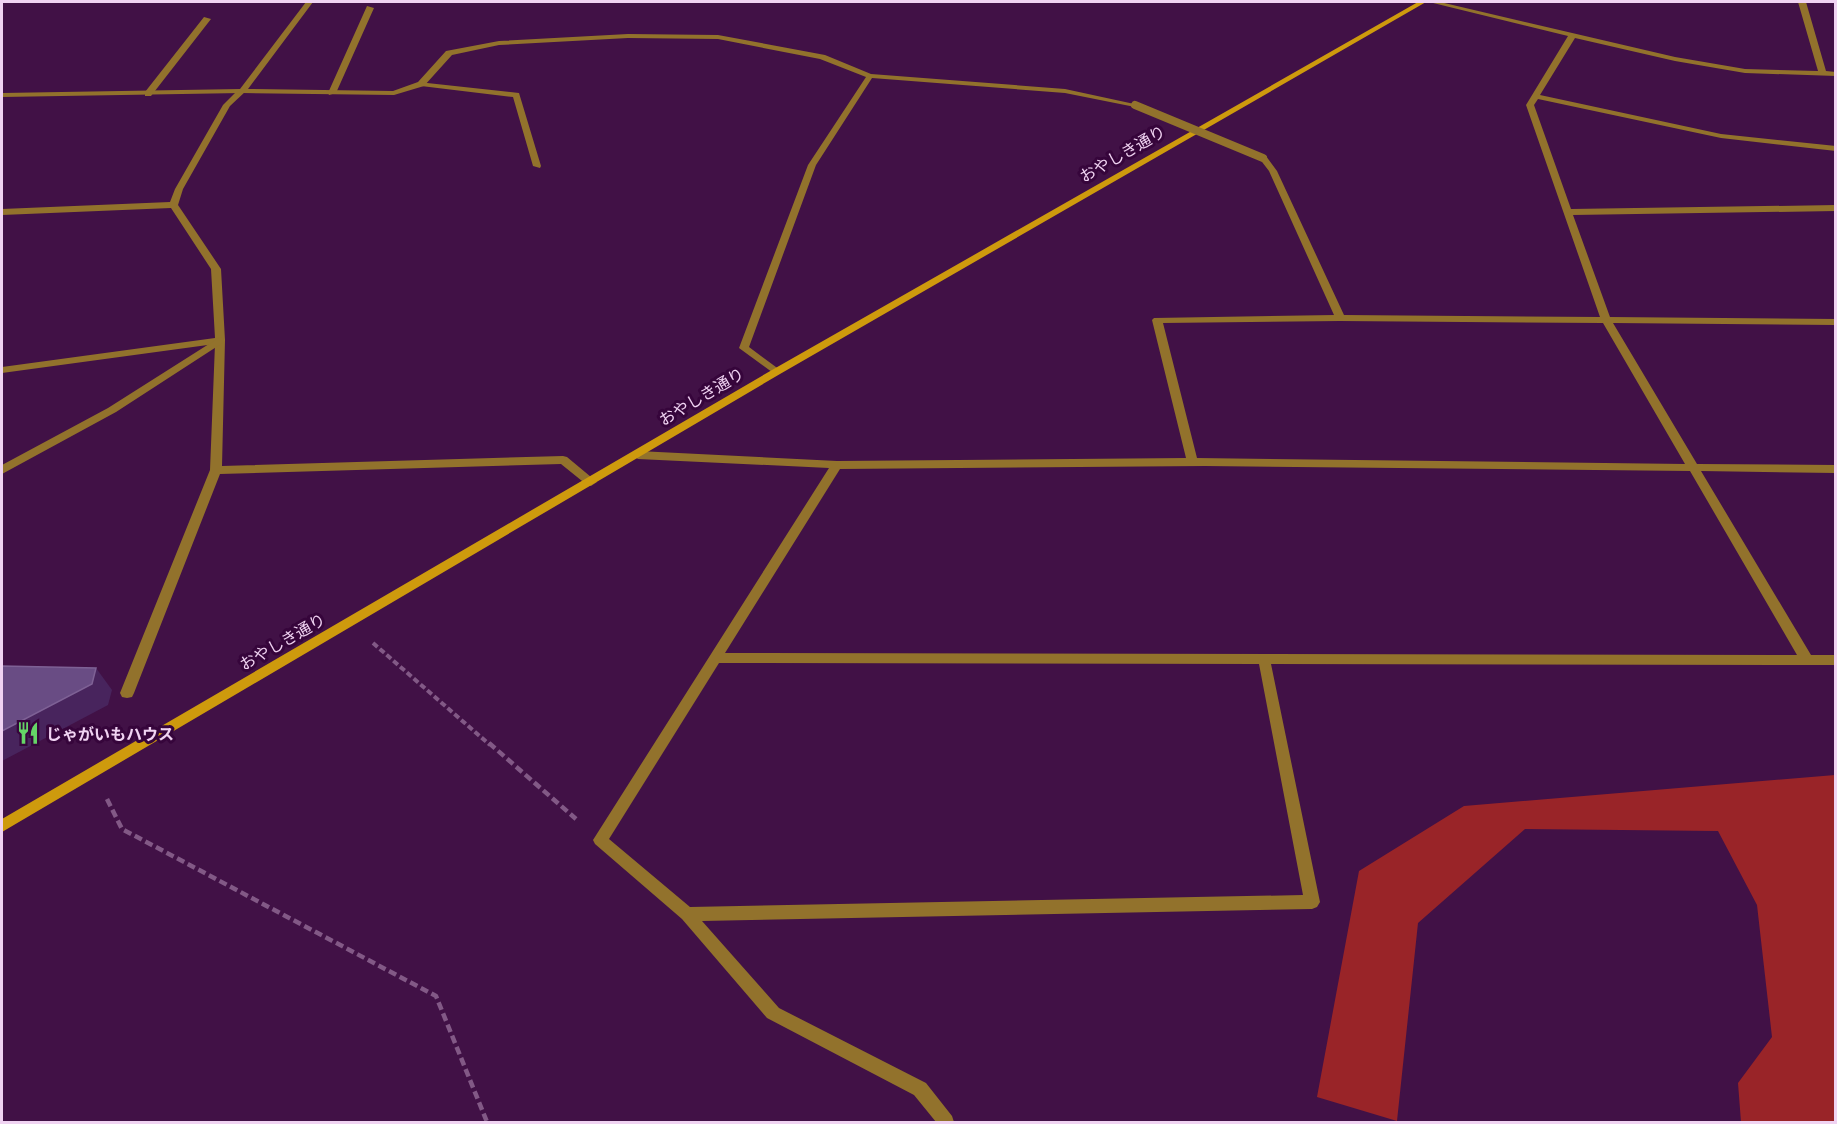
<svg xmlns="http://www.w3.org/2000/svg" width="1837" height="1124" font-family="Lato,'Noto Sans JP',sans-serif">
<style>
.forest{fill:#992428}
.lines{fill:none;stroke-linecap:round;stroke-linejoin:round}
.path-far1{stroke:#825986;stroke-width:4;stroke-dasharray:6 3;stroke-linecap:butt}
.path{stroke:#825986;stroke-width:4.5;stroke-dasharray:8 4;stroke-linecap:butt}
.lane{fill:#92722c;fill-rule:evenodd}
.street{fill:#92722c;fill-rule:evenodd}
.secondary{fill:#ce9a0d;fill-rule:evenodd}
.street-bridge{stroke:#92722c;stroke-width:8}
.shaded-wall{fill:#48245d}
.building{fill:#694c84;stroke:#7e6195;stroke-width:1.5}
.labels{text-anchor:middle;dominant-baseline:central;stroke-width:6;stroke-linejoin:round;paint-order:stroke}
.street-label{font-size:16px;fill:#f0d3f2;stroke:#36053b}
.poi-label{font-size:16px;font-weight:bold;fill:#f0d3f2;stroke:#36053b;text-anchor:start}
</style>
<rect width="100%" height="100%" fill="#411146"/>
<path class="forest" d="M1835,775V1122H1741L1738,1083L1772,1037L1757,905L1718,831L1525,829L1418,923L1397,1121L1317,1097L1359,871L1464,806Z"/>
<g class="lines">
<path class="path-far1" d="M373,643L490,745"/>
<path class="path" d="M489,743L576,819
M107,799L122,829L436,996L487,1122"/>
<path class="lane" d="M367,6L374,8L336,93L329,95L328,93Z
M204,17L211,19L151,96H145V92Z
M418,82L519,93L541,166L540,168L533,166L513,97L421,86H418Z
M239,89L246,91L230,106L183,189L178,205L221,269L225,340L222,466L563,456L567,457L597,482L591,486L587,485L561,464L220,474L134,693L132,697L127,698L122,697L120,693L210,470L215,344L2,373V367L215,338L211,269L171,208L2,215V209L170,202L175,189L223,105Z"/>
<path class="street" d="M306,2H313L248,89L393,91L418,82L446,51L499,41L628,34L718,35L825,55L871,74L1065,89L1139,105L1135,107L1065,93L872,78L816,165L749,347L780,370L781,372L776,375L739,348L808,165L866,77L820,59L718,39L628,38L499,45L452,55L424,86L394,95L242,93L2,97V93L240,89Z
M1429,2H1440L1675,57L1745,69L1818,71L1798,2H1806L1826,71L1836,72V76L1745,73L1675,61L1575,38L1540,95L1721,134L1836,146V151L1721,138L1538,99L1534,105L1571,209L1836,205V211L1573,215L1610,317L1836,319V325L1613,323L1697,464L1836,465V473L1701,471L1811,655H1836V665L1271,664L1320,902L1317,907L1312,909L702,921L779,1008L926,1083L952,1116L954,1122H936L914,1095L767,1018L682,919L595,844L593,840L829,468L638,459L632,455L638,451L837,461L1186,458L1152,320L1154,318L1334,315L1269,171L1259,158L1263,155L1266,156L1277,171L1344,315L1600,317L1526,105L1568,36ZM1340,321L1603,323L1685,464L1197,458L1163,323ZM1205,466L1690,471L1797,655L725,653L840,469ZM719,663L1259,664L1303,895L690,907L609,839Z
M220,337L225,340L224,342L116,412L2,474V465L108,408Z"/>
<path class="secondary" d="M1418,2H1426L780,374L2,832V819L772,370Z"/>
<path class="street-bridge" d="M1135,105L1263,158"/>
</g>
<path class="shaded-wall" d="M96,668L112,690L108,705L2,761V731Z"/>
<path class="building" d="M2,666L96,668L92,684L2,731Z"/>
<defs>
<g id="restaurant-bare" transform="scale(1.8)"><path d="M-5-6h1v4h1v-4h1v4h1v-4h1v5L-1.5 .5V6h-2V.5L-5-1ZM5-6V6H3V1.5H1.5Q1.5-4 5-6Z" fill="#65d467" stroke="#36053b" stroke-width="2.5" paint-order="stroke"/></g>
</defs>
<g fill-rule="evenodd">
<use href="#restaurant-bare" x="28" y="733"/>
</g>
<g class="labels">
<g class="street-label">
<text transform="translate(1122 153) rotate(-30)">おやしき通り</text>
<text transform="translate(701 396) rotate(-31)">おやしき通り</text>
<text transform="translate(282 641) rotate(-30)">おやしき通り</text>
</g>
<g class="poi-label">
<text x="46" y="733">じゃがいもハウス</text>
</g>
</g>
<rect width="1837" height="1124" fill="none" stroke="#f0d3f2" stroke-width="6"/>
</svg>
